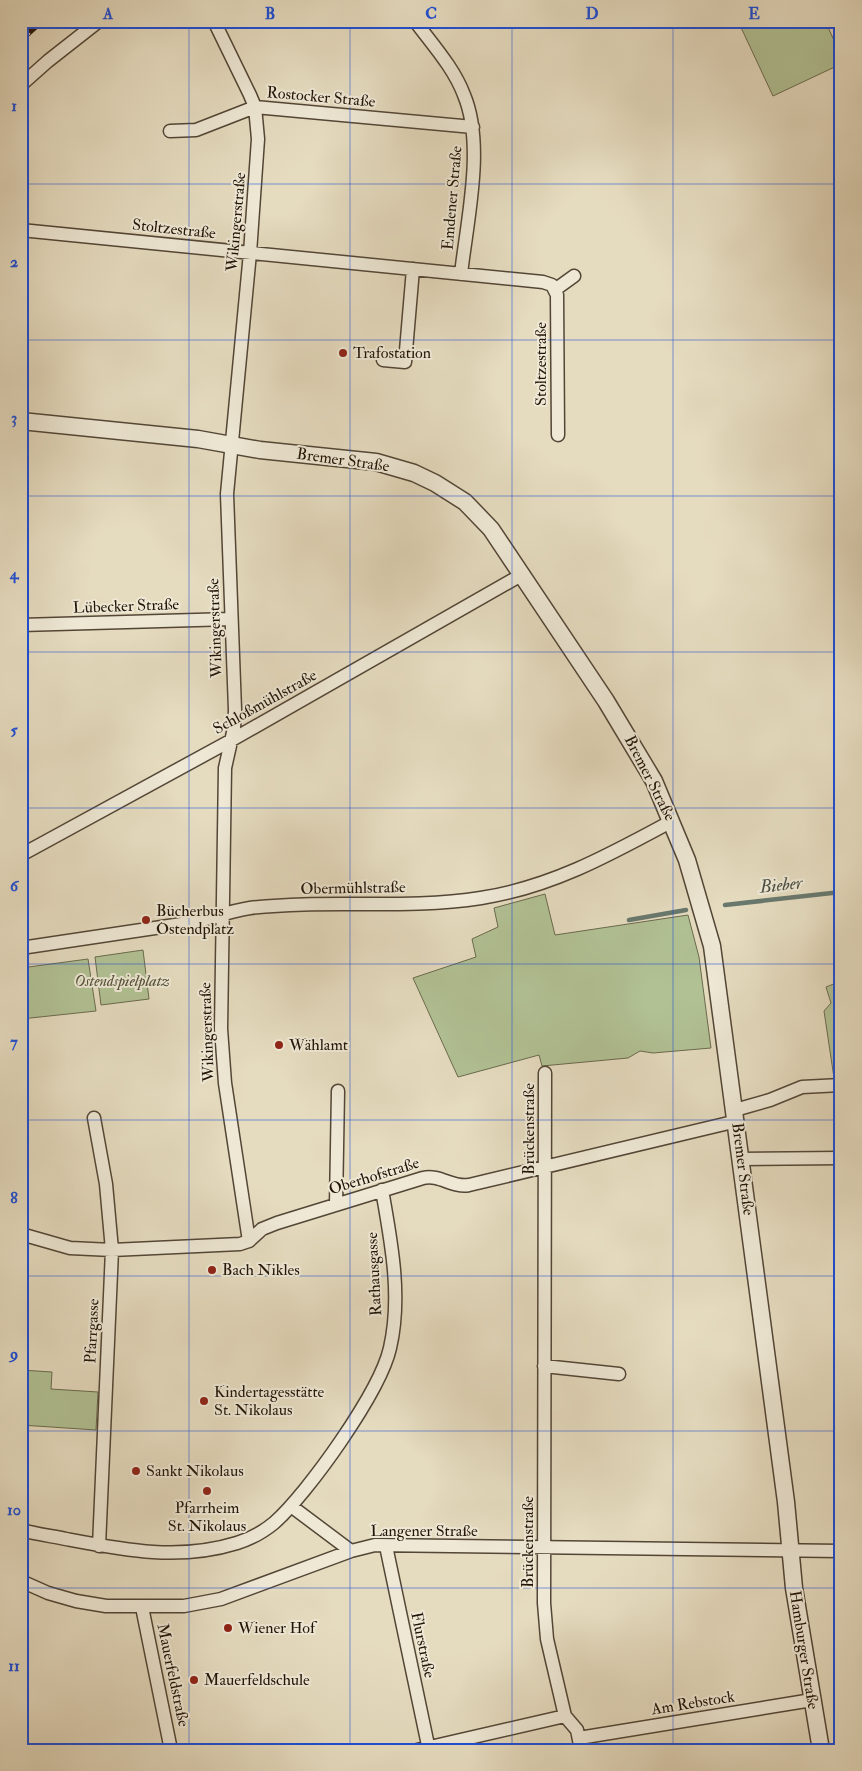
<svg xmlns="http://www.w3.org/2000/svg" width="862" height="1771" font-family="'IM FELL Double Pica',serif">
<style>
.green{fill:#b1c194;stroke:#6a6a4e}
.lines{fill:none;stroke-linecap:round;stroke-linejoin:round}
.stream{stroke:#68786d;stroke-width:4.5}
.minor-casing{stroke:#534636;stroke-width:15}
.tertiary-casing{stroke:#534636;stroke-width:19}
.minor{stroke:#eee8d5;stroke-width:12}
.tertiary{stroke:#eee8d5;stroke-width:16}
.rail-casing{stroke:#221408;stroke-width:5.5}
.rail{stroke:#eee8d5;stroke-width:4;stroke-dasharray:11;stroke-linecap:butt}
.grid{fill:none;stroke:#1d4ed8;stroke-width:1;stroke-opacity:0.55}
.poi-dot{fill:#8f2418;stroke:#eee8d5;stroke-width:2}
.labels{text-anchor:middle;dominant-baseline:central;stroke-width:4;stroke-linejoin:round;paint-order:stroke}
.street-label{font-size:16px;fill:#221408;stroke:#eee8d5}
.poi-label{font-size:16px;fill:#221408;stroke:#eee8d5;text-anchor:start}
.park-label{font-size:16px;font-style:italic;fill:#545139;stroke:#eee8d5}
.water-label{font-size:18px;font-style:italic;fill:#4b4e43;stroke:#eee8d5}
.neatline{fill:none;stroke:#1d4ed8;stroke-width:2}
.grid-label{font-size:16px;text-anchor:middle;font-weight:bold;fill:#1d4ed8}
</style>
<rect width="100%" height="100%" fill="#e5dbbf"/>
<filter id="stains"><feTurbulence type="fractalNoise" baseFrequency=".004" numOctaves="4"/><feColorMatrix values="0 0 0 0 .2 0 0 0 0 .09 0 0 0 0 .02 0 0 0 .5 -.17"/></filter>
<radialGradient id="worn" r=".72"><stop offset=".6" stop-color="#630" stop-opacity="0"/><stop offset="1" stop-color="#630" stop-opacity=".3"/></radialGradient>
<path class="green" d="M738,21H825L841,55V64L773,96Z
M545,894L555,935L688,915L699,957L711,1048L653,1053L640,1051L628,1058L542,1066L539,1055L458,1077L413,978L476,957L472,939L498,927L494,908Z
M143,950L149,999L101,1005L95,957Z
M88,959L96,1011L21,1019V968Z
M841,981V1078H834L824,1011L831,1003L826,987Z
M21,1370L52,1372L51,1389L98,1392L96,1430L21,1425Z"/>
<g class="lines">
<path class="stream" d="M725,905L841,892
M629,920L686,910"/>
<g class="minor-casing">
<path id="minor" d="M214,21L250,95L255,107L258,139L250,253L227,494L235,710L234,728L225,768L221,1029L225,1083L249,1241
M415,21C432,44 454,68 464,95C485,145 467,220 461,274
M21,85L48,61L99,21
M170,131L196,130L255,107L473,127
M21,230L543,282L552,285L557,295L558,435
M556,289L574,276
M383,360L405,362L413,269
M21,625L231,619
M21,855L230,741L523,574
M21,948L195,922C214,917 231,911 250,908C327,899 405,910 481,898C552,887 611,854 672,821
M545,1073L544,1603L547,1639L565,1716
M735,1110L770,1100L802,1087L841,1085
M94,1118L106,1184L112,1250L99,1546
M741,1159L841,1158
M336,1205L338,1091
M21,1234L70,1248L112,1250L240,1244L249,1241L262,1229L277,1223L423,1178C440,1174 452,1188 469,1185L737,1121
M544,1366L619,1374
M291,1506L351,1551
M21,1530C36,1534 51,1536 66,1539C124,1550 179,1561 237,1543C250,1539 263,1532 274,1523C308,1493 380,1392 390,1348C402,1296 391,1241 382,1190
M386,1546L429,1750
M21,1581L48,1593L76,1601L106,1606H184L221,1599L351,1551L375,1545L841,1551
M142,1607L171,1750
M565,1716L577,1730L581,1750
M579,1738L812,1700
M417,1750L565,1716"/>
</g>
<g class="tertiary-casing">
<path id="tertiary" d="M21,421L198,439L260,450L376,462L414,473L435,483L465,502L491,529L606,701L654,781L687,860L712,946L786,1502L794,1588L821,1750"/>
</g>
<use href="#minor" class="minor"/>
<use href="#tertiary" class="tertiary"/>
<g class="rail-casing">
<path id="rail" d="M21,22L22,21
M21,40L42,21"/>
</g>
<use href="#rail" class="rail"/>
</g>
<path class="grid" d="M189,21V1750M350,21V1750M512,21V1750M673,21V1750M21,184H841M21,340H841M21,496H841M21,652H841M21,808H841M21,964H841M21,1120H841M21,1276H841M21,1431H841M21,1588H841"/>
<g class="poi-dot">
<circle cx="343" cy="353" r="5"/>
<circle cx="146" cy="920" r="5"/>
<circle cx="279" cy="1045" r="5"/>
<circle cx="212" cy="1270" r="5"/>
<circle cx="204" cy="1401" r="5"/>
<circle cx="136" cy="1471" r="5"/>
<circle cx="207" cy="1491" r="5"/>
<circle cx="228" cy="1628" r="5"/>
<circle cx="194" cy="1680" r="5"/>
</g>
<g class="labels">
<g class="street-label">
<text transform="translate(321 97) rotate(5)">Rostocker Straße</text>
<text transform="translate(452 198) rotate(-85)">Emdener Straße</text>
<text transform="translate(236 222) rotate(-85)">Wikingerstraße</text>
<text transform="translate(174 229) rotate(6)">Stoltzestraße</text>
<text transform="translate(541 364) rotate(-90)">Stoltzestraße</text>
<text transform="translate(343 460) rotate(8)">Bremer Straße</text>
<text transform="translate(126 606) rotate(-2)">Lübecker Straße</text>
<text transform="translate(215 628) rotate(-92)">Wikingerstraße</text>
<text transform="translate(265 702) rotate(-29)">Schloßmühlstraße</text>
<text transform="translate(650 778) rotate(63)">Bremer Straße</text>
<text transform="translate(353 888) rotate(-1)">Obermühlstraße</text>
<text transform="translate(207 1032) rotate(-92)">Wikingerstraße</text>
<text transform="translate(529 1129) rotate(-90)">Brückenstraße</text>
<text transform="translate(743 1169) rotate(83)">Bremer Straße</text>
<text transform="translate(374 1176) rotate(-17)">Oberhofstraße</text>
<text transform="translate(374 1274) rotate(-93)">Rathausgasse</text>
<text transform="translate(92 1331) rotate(-87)">Pfarrgasse</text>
<text x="424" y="1531">Langener Straße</text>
<text transform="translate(528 1542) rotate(-90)">Brückenstraße</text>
<text transform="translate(423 1645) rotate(78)">Flurstraße</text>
<text transform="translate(804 1650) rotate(81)">Hamburger Straße</text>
<text transform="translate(173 1675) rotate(78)">Mauerfeldstraße</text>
<text transform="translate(693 1703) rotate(-9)">Am Rebstock</text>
</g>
<g class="poi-label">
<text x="353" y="353">Trafostation</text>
<text x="156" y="911">Bücherbus<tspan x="156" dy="18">Ostendplatz</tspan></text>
<text x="289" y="1045">Wählamt</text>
<text x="222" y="1270">Bach Nikles</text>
<text x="214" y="1392">Kindertagesstätte<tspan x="214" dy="18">St. Nikolaus</tspan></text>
<text x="146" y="1471">Sankt Nikolaus</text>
<text x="207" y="1508" text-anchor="middle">Pfarrheim<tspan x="207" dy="18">St. Nikolaus</tspan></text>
<text x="238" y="1628">Wiener Hof</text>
<text x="204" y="1680">Mauerfeldschule</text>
</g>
<g class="park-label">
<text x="122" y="981">Ostendspielplatz</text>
</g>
<g class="water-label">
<text transform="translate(781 885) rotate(-6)">Bieber</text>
</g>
</g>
<rect width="862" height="1771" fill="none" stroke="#e5dbbf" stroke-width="55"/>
<rect x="28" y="28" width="806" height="1716" class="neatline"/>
<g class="grid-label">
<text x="108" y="19">A</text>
<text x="270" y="19">B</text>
<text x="431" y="19">C</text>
<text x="592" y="19">D</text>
<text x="754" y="19">E</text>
<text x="14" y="111">1</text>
<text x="14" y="267">2</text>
<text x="14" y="423">3</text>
<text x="14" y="579">4</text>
<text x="14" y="735">5</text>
<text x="14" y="891">6</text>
<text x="14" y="1047">7</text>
<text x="14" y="1203">8</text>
<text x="14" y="1359">9</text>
<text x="14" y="1515">10</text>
<text x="14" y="1671">11</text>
</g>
<rect width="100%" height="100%" filter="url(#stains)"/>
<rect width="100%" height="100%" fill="url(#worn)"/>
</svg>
